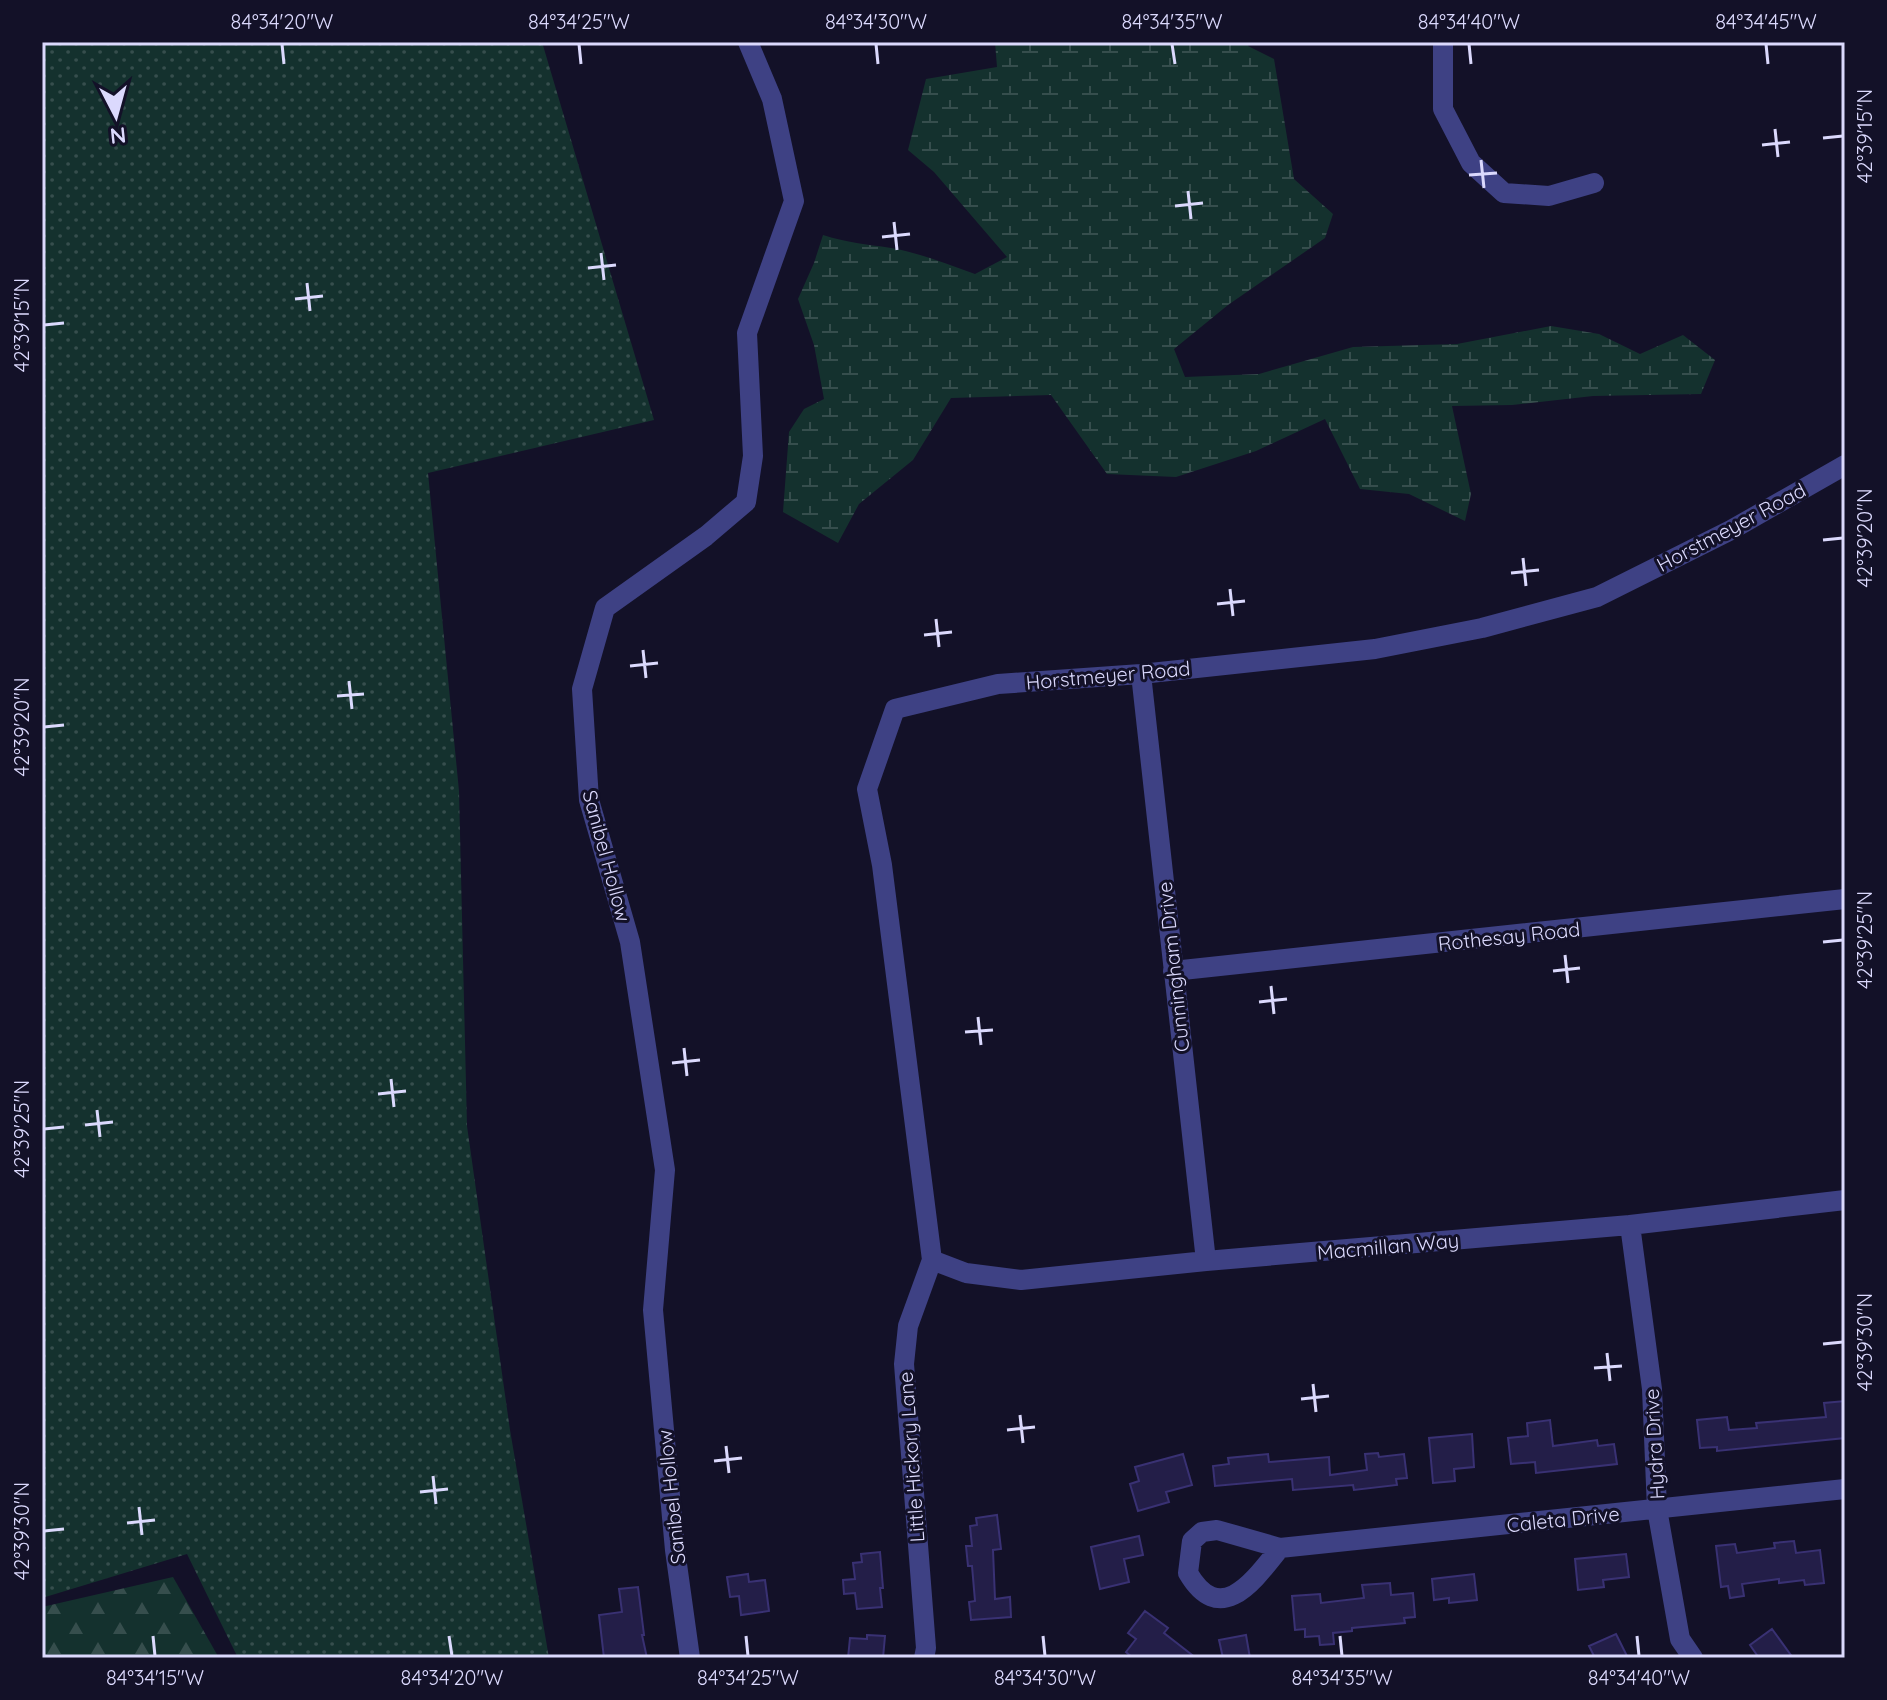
<svg xmlns="http://www.w3.org/2000/svg" width="1887" height="1700" font-family="Quicksand,sans-serif">
<style>
.grass{fill:url(#grass-dots)}
.forest{fill:url(#forest-firs)}
.wetland{fill:url(#wetland-marsh)}
.building{fill:#231e48;stroke:#393173;stroke-width:2}
.lines{fill:none;stroke-linecap:round;stroke-linejoin:round}
.minor{stroke:#3e4184;stroke-width:20}
.ticks{fill:none;stroke:#dbd9fd;stroke-width:3}
.labels{text-anchor:middle;dominant-baseline:central;stroke-width:6;stroke-linejoin:round;paint-order:stroke}
.street-label{font-size:20px;fill:#dbd9fd;stroke:#131128}
.neatline{fill:none;stroke:#dbd9fd;stroke-width:3}
.ticks-label{font-size:20px;text-anchor:middle;fill:#dbd9fd}
</style>
<defs>
<pattern id="grass-dots" width="8" height="8" patternUnits="userSpaceOnUse" patternTransform="scale(2)"><rect width="8" height="8" fill="#14312e"/><path d="M2 2h.1M6 6h.1" fill="none" stroke="#364e4d" stroke-width="1.8" stroke-linecap="round"/></pattern>
<pattern id="forest-firs" width="22" height="20" patternUnits="userSpaceOnUse" patternTransform="scale(2)"><rect width="22" height="20" fill="#14312e"/><path d="M5 1l3.5 6h-7zM16 11l3.5 6h-7z" fill="#364e4d"/></pattern>
<pattern id="wetland-marsh" width="20" height="14" patternUnits="userSpaceOnUse" patternTransform="scale(2)"><rect width="20" height="14" fill="#14312e"/><path d="M1 5h8M5 5V1M11 12h8M15 12V8" fill="none" stroke="#364e4d"/></pattern>
</defs>
<rect width="100%" height="100%" fill="#131128"/>
<path class="grass" d="M42,42H542L654,420L428,473L459,791L467,1126L510,1430L549,1658H238L187,1554L42,1598Z"/>
<path class="forest" d="M173,1577L219,1658H42V1607Z"/>
<path class="wetland" d="M995,42H1251L1248,46L1274,59L1294,179L1333,214L1325,238L1228,305L1174,349L1185,377L1259,374L1353,347L1457,344L1551,326L1599,334L1640,354L1683,335L1715,360L1701,394L1593,396L1512,405L1452,406L1471,494L1465,521L1409,494L1360,489L1325,419L1256,451L1176,477L1107,474L1051,395L951,398L913,460L859,504L838,543L783,512L789,432L804,409L824,399L814,345L798,299L814,263L823,235C848,243 865,244 891,248C920,253 947,264 975,274L1007,257L934,172L908,150L926,79L997,67Z"/>
<path class="building" d="M1845,1401V1438L1717,1451V1447L1700,1448L1697,1420L1727,1417L1729,1430L1757,1428L1756,1423L1826,1417L1824,1403Z
M1550,1420L1553,1446L1597,1440L1598,1446L1614,1444L1617,1464L1536,1473L1535,1462L1511,1464L1508,1438L1528,1436L1527,1423Z
M1472,1434L1474,1467L1454,1469L1455,1481L1433,1483L1429,1438Z
M1378,1453L1379,1457L1404,1454L1407,1478L1396,1479L1397,1485L1354,1490L1353,1485L1293,1490L1292,1479L1215,1486L1213,1466L1229,1464L1228,1458L1268,1454L1269,1462L1329,1457L1330,1475L1367,1470L1365,1454Z
M1183,1454L1192,1485L1166,1492L1169,1502L1138,1511L1130,1484L1139,1481L1135,1467Z
M997,1515L1001,1549L993,1550L995,1599L1010,1597L1011,1617L971,1620L969,1602L975,1601L972,1566H968L966,1546H972L970,1526L977,1525L976,1518Z
M1139,1536L1143,1555L1124,1559L1129,1582L1100,1589L1091,1547Z
M1794,1541L1796,1553L1820,1550L1824,1583L1805,1585L1804,1580L1779,1583V1579L1742,1584L1744,1596L1730,1598L1728,1586L1721,1587L1716,1546L1735,1544L1737,1553L1775,1548L1774,1543Z
M880,1552L883,1588H880L882,1607L857,1609L855,1593L844,1594L843,1580L855,1579L853,1563L862,1562L861,1554Z
M1626,1554L1629,1577L1603,1580L1604,1587L1578,1590L1575,1559Z
M748,1574L749,1582L765,1580L769,1611L741,1615L739,1596L730,1597L727,1577Z
M1474,1574L1477,1600L1449,1603V1598L1434,1600L1432,1579Z
M1390,1583L1391,1595L1413,1593L1415,1617L1404,1618L1405,1623L1352,1628V1631L1333,1633L1334,1644L1320,1645L1319,1636L1305,1637V1629L1295,1630L1292,1596L1320,1594L1321,1603L1364,1598L1362,1585Z
M638,1587L644,1635H642L647,1658H604L599,1615L622,1612L619,1589Z
M1145,1611L1168,1628L1164,1633L1196,1658H1133L1126,1652L1136,1639L1128,1633Z
M1772,1629L1793,1658H1759L1750,1645Z
M1616,1634L1628,1658H1595L1589,1646Z
M867,1635L885,1636L883,1658H848L850,1638L867,1639Z
M1246,1635L1250,1658H1223L1219,1640Z"/>
<g class="lines">
<path class="minor" d="M1443,42V109L1471,163L1504,193L1549,196L1594,183
M1141,674L1206,1261
M1173,971L1845,899
M1630,1225L1652,1389L1657,1509L1680,1639L1693,1658
M932,1260L966,1273L1021,1280L1206,1261L1630,1225L1845,1200
M1280,1548C1255,1579 1221,1629 1188,1573L1192,1541L1202,1532L1217,1530L1280,1548L1845,1489
M690,1658L675,1550L653,1310L665,1170L630,942L589,800L582,689L605,608L706,536L746,502L753,456L747,333L794,201L772,99L748,42
M924,1658L926,1648L904,1364L908,1326L932,1260L882,865L867,789L895,709L998,684L1141,674L1375,649L1482,628L1597,597L1731,530L1845,465"/>
</g>
<path class="ticks" d="M282,44L284,64M579,44L581,64M876,44L878,64M1172,44L1175,64M1469,44L1471,64M1766,44L1768,64M1775,129L1778,157M1823,138L1843,136M1762,145L1790,142M1481,160L1484,188M1469,175L1497,173M1188,191L1191,219M1175,206L1203,203M894,222L897,250M882,237L910,234M601,253L604,280M588,268L616,265M307,283L310,311M295,299L323,296M44,325L64,323M1823,540L1843,538M1523,558L1526,586M1511,573L1539,570M1230,589L1233,616M1217,604L1245,601M936,619L939,647M924,635L952,632M643,650L646,678M630,666L658,663M349,681L352,709M337,696L364,694M44,727L64,725M1823,942L1843,940M1565,955L1568,983M1553,971L1580,968M1271,986L1274,1014M1259,1002L1287,999M978,1017L981,1045M965,1032L993,1030M684,1048L687,1076M672,1063L700,1060M391,1079L394,1107M378,1094L406,1091M97,1110L100,1137M85,1125L113,1122M44,1129L64,1127M1823,1344L1843,1342M1607,1353L1610,1381M1594,1368L1622,1366M1313,1384L1316,1412M1301,1399L1329,1396M1020,1415L1023,1443M1007,1430L1035,1427M726,1446L729,1473M714,1461L742,1458M433,1476L436,1504M420,1492L448,1489M139,1507L142,1535M127,1523L155,1520M44,1531L64,1529M153,1636L155,1656M449,1636L452,1656M746,1636L748,1656M1043,1636L1045,1656M1340,1636L1342,1656M1637,1636L1639,1656"/>
<g class="labels">
<g class="street-label">
<text transform="translate(1731 527) rotate(-28)">Horstmeyer Road</text>
<text transform="translate(1108 675) rotate(-5)">Horstmeyer Road</text>
<text transform="translate(607 856) rotate(75)">Sanibel Hollow</text>
<text transform="translate(1509 936) rotate(-6)">Rothesay Road</text>
<text transform="translate(1173 967) rotate(-96)">Cunningham Drive</text>
<text transform="translate(1388 1246) rotate(-5)">Macmillan Way</text>
<text transform="translate(1654 1444) rotate(-93)">Hydra Drive</text>
<text transform="translate(911 1457) rotate(-94)">Little Hickory Lane</text>
<text transform="translate(671 1497) rotate(-96)">Sanibel Hollow</text>
<text transform="translate(1563 1519) rotate(-6)">Caleta Drive</text>
</g>
</g>
<rect width="1887" height="1700" fill="none" stroke="#131128" stroke-width="88"/>
<g transform="translate(116 116) rotate(174)" stroke="#131128" stroke-width="6" paint-order="stroke">
<path d="M0-6L14 30L0 20L-14 30Z" fill="#dbd9fd"/>
<text y="-12" font-size="22" font-weight="bold" text-anchor="middle" fill="#dbd9fd">N</text>
</g>
<rect x="44" y="44" width="1799" height="1612" class="neatline"/>
<g class="ticks-label">
<text x="282" y="29">84°34'20"W</text>
<text x="579" y="29">84°34'25"W</text>
<text x="876" y="29">84°34'30"W</text>
<text x="1172" y="29">84°34'35"W</text>
<text x="1469" y="29">84°34'40"W</text>
<text x="1766" y="29">84°34'45"W</text>
<text transform="translate(1865 136) rotate(-90)" y="7">42°39'15"N</text>
<text transform="translate(22 325) rotate(-90)" y="7">42°39'15"N</text>
<text transform="translate(1865 538) rotate(-90)" y="7">42°39'20"N</text>
<text transform="translate(22 727) rotate(-90)" y="7">42°39'20"N</text>
<text transform="translate(1865 940) rotate(-90)" y="7">42°39'25"N</text>
<text transform="translate(22 1129) rotate(-90)" y="7">42°39'25"N</text>
<text transform="translate(1865 1342) rotate(-90)" y="7">42°39'30"N</text>
<text transform="translate(22 1531) rotate(-90)" y="7">42°39'30"N</text>
<text x="155" y="1685">84°34'15"W</text>
<text x="452" y="1685">84°34'20"W</text>
<text x="748" y="1685">84°34'25"W</text>
<text x="1045" y="1685">84°34'30"W</text>
<text x="1342" y="1685">84°34'35"W</text>
<text x="1639" y="1685">84°34'40"W</text>
</g>
</svg>
